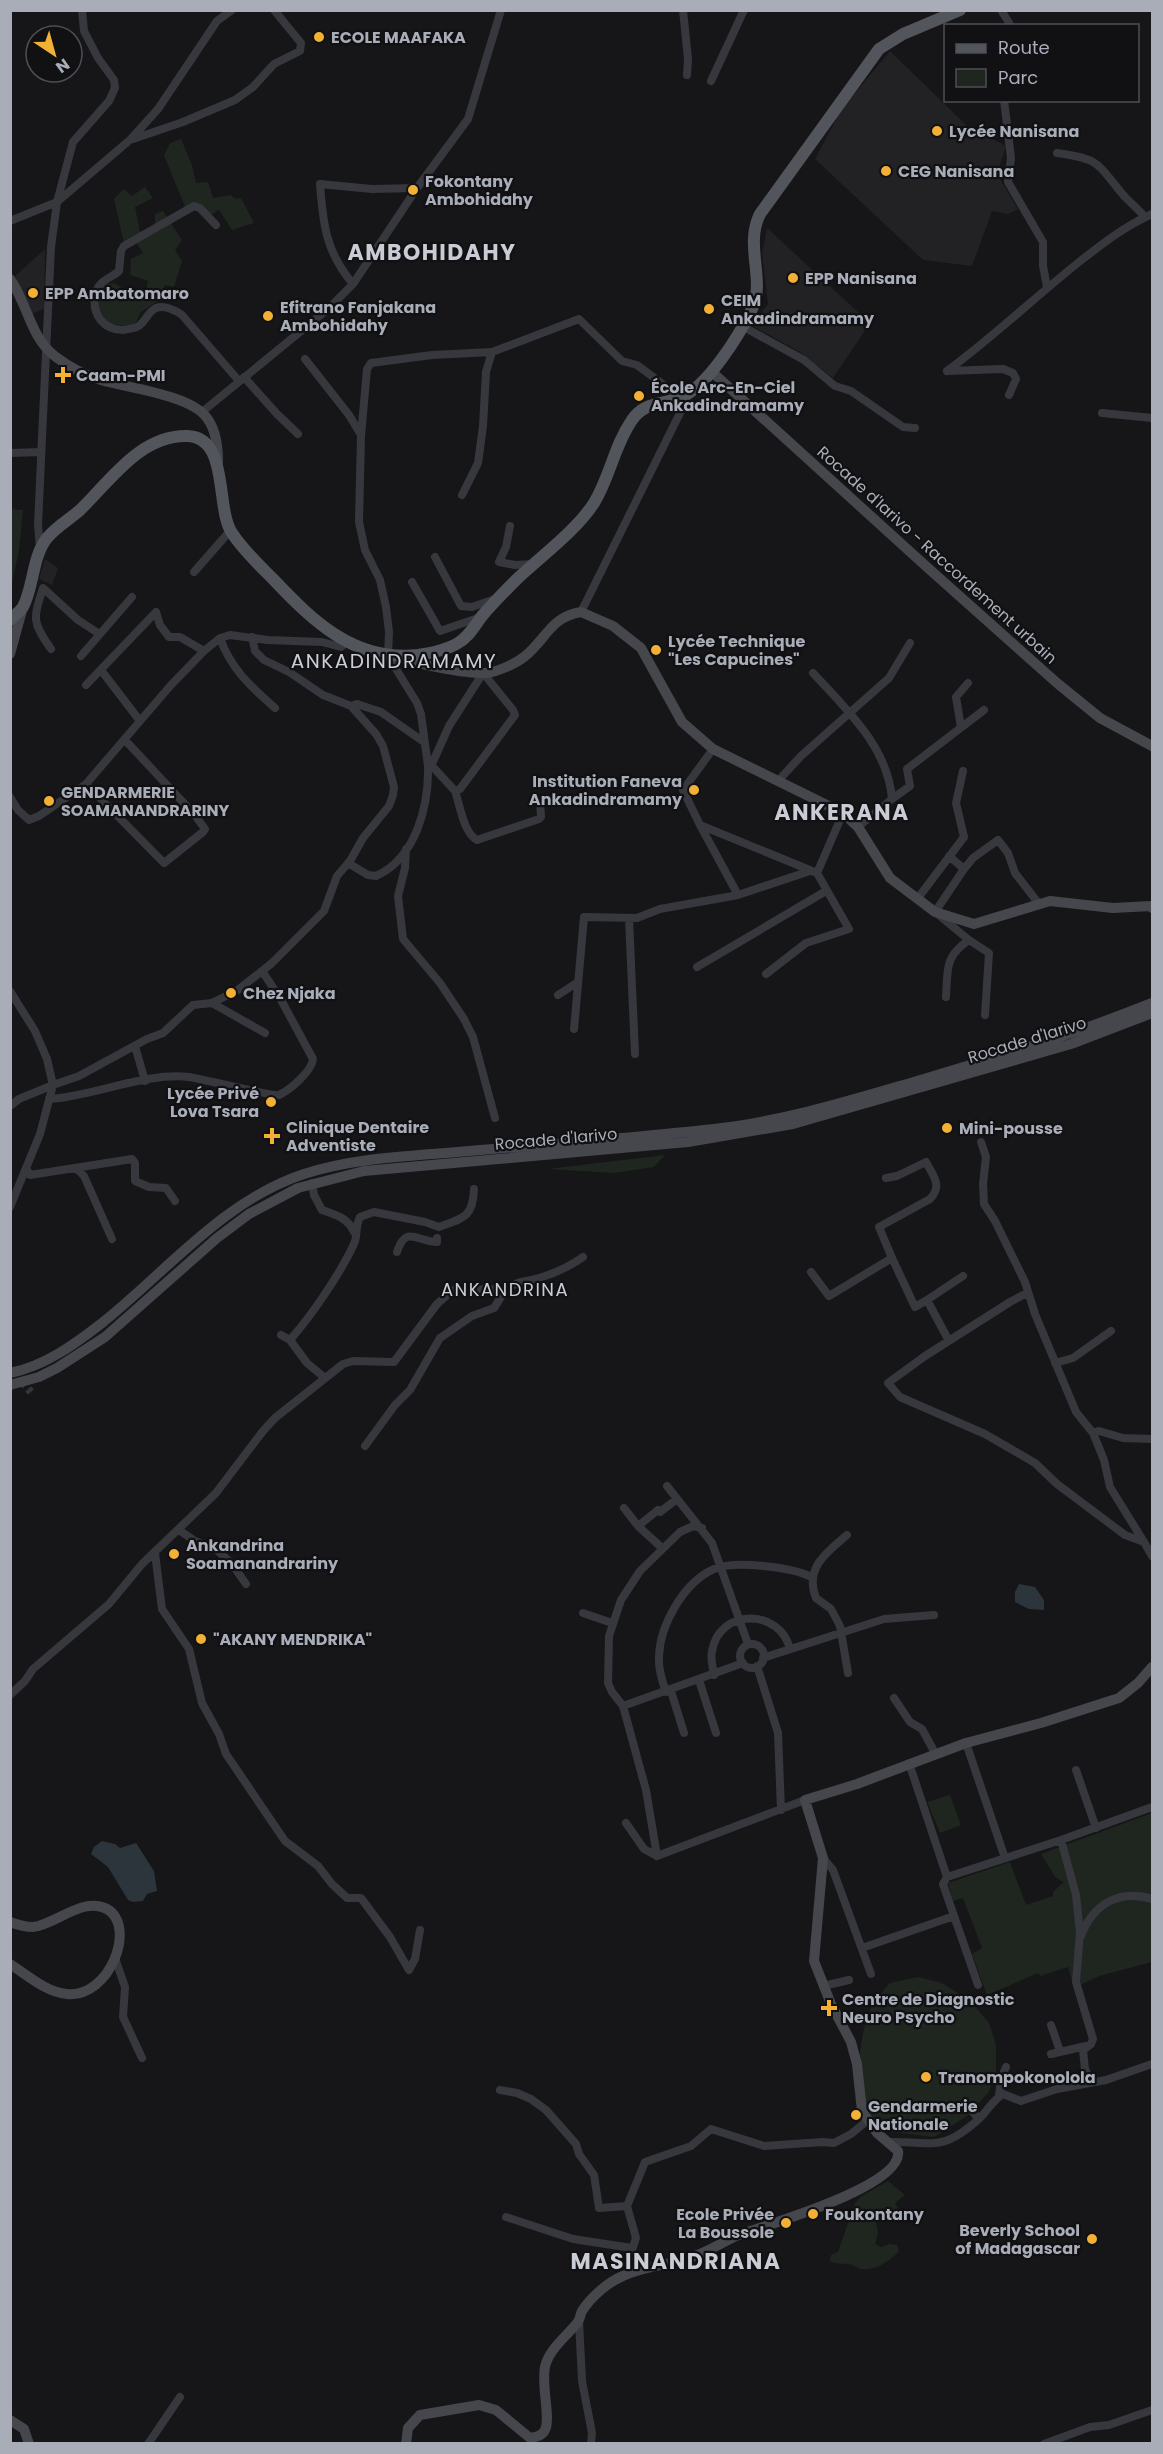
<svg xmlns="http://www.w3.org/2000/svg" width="1163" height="2454" font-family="Poppins,sans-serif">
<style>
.built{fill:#222225}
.green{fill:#1e261f}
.water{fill:#2c353c}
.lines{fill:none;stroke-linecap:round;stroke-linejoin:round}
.street-tunnel{stroke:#333438;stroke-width:8;stroke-dasharray:8 4;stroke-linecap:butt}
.street{stroke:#37383d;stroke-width:8}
.secondary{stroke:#45474d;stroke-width:10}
.primary{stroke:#53555c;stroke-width:12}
.poi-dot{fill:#f2b134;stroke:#111113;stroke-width:2}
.labels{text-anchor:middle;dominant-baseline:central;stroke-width:4.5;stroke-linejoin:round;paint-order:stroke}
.poi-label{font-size:16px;font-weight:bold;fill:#a8adb8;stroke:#111113;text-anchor:start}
.street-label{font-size:16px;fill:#a8adb8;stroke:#111113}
.neighbourhood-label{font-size:18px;letter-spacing:1.5px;fill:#c9ccd4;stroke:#111113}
.quarter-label{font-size:20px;letter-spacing:1.5px;fill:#c9ccd4;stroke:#111113}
.district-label{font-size:22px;font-weight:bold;letter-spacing:1.5px;fill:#c9ccd4;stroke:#111113}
</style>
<rect width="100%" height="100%" fill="#161618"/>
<path class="built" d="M890,51L966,125L1006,146L997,174L1018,209L1008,214L992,211L972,266L923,260L815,159L841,110Z
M767,228L870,323L833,378L800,352L751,325L768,304L762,253Z
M45,249L44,309L32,314L14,277Z
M45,559L58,568L52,585L39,579Z"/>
<path class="green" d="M181,139L192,165L196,183L208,182L213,198L231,195L235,199L241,198L254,223L232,230L219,210L211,215L201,205L185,207L164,155L170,143Z
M145,187L153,198L135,207L140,232L155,227V214L163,211L182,240L175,250L182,261L174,287L165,285L159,300L141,312L135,324C105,331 89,313 104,285L114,283L129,292L145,295L148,281L130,275L131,259L143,253L135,241L124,243L114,199L124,189L132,196Z
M11,509L23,510L19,551L11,587Z
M665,1155L654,1167L614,1173L548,1169Z
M950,1795L961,1825L940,1833L927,1802Z
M1152,1813V1962L1099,1976L1074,1988L1068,1967L1040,1976L1038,1973L987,1995L972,1954L982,1948L963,1898L953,1901L948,1883L1010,1862L1026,1905L1053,1896V1892L1064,1882L1056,1878L1041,1854Z
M918,1977L942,1983L970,2001L989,2023L996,2045V2074L988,2093L967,2116L934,2137L883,2131C874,2120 866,2110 862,2096C855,2073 861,2026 873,2004C877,1997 885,1989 890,1983Z
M888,2181L905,2195L895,2203L902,2216L892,2217L883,2208L875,2214L878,2233L875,2244L881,2247L889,2244L897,2245L899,2251C890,2261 875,2271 861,2269C856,2268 853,2264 848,2264C841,2263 836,2265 830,2261L831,2255L838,2252L855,2203L862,2196Z"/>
<path class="water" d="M1019,1584L1035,1587L1044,1600V1610L1029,1609L1015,1602V1592Z
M102,1841L115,1844L120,1848L136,1843L154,1871L157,1891L147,1894L143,1901L133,1902L128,1900L108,1867L91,1854L94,1847Z"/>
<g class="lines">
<path class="street-tunnel" d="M20,1380L31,1392"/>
<path class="street" d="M683,10L688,59L687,75
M1001,10L1011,26
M711,81L744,10
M1004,100L1011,158L1008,182L1043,242V266L1047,287
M133,139L183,122L235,100L253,87L274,64L300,51L301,43L274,10
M1057,153C1103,159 1097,165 1125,197C1132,204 1139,210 1145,217
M10,221L57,202L131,139L158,109L217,21L232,10
M216,225L200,208L194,206L124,246L121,251L119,271C110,279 98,280 95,296C92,315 104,330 123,330C128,329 136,329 140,325C146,320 148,312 156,308C164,305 175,310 182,315L239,381
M353,284C326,252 323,225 320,184L372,189L417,188
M742,326L804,360L835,386L851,391L903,427L915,428
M305,359L349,415L361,435
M947,371C993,337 1034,298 1079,262C1102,244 1125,226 1152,214
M947,371L1003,369L1013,373L1016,379L1009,395
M244,377L277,414L298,434
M202,412L328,309L353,284L417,188L468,119L501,10
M1102,413L1152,418
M10,453L41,452
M462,495L478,463L483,426L486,372L492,352
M510,526L506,547L499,562L515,565L532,564
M40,550L38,525L42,438L51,247L57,202L73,142L109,101L115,88L114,80L98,58L84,31L82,10
M435,557L461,606L472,607L495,599
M194,572L230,531
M412,582L440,631L481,617
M156,612L160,625L169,637H180L204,651
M252,637L255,651L264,660L289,672L323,695L351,706L357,704L381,712L424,742
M220,638C231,669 251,687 275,708
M51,649C32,622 33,619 43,588L78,620L98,633
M81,656L132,597
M101,670L140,721
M813,673C846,709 888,747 892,799L858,827
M86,685L156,612
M961,727L956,697L968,683
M713,749L683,790L700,825L817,873L849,929L806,943L766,974
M778,781L801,756L889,678L910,643
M86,784L164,863L203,832L205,829L194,814L125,740
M455,791C460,805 463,832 477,840L539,819L541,817L540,800
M10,797L18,810L29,820L39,816L86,784L171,685L204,651L220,638L230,635L268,640L322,642L341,647L347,642
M892,799L910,786L907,769L984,710
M700,825L738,895
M406,849L405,868L398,896L403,939L440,983L464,1019L473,1037L495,1118
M348,863L368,875L376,876C416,858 429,806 428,766L432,764L449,726L483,673L513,710L515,715L460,789L455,791L433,767L428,766L421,714L417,703L388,656L389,632L386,607L380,580L365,550L359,522L361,436L367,369L371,363L432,355L492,352L579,319L622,361L637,365L680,397L682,403L681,411L581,612
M964,869L973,858L998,840L1008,853L1015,873L1039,904
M817,873L843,813
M918,898L964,837L956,803L963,771
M629,918L635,1054
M969,940L989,953L985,1015
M697,967L826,891
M10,991L35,1031L47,1059L53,1085L40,1134L10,1207
M558,995L578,982
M946,997C948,969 944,957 969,940L935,912L964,869L949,856
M212,1003L265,1033
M574,1029L584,917L637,918L660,909L738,895L810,871
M135,1046L145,1081
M49,1099C95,1096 145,1072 189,1077C203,1079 274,1097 279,1095C290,1090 312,1071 313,1059L280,998L262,971
M10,1106L19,1099L53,1085L79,1076L147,1039L163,1033L193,1005L212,1003L238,990L272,963L324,911L337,876L350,861L363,838L389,806L393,795L394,787L383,746L376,734L351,706
M981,1142L986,1157L983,1184L984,1204L995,1221L1025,1282L1035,1314L1076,1412L1093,1433L1104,1460L1110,1487L1144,1542L1125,1535L1057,1484L1035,1463L985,1434L900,1397L888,1383L925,1356L1010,1302L1027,1293
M26,1168L30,1175L132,1159L135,1163V1181L149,1187L166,1188L175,1201
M77,1169L84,1176L112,1239
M886,1178L897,1176L926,1162C933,1176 943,1185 930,1199L879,1227L892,1258
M312,1183L314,1195L322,1210C336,1215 348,1218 354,1232
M397,1252C406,1224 418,1242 437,1242V1238
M811,1272L829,1296L892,1258L915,1307L927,1300L949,1341
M506,1289C522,1279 523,1283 539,1278C556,1273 569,1267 583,1257
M927,1300L963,1276
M281,1335L290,1340L307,1363L325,1378
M290,1340C312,1315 340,1274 354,1244C358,1235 355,1226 360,1217L374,1212L425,1222L439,1227C463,1218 473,1218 474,1189
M1055,1363L1073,1358L1111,1331
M1093,1433L1099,1431L1123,1438L1152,1439
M667,1486L712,1543L748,1644
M624,1508L638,1526L662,1548
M638,1526L658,1510L660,1512L677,1499
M179,1530L195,1541L217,1550L232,1564L246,1584
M847,1535C827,1552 804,1568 816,1598L831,1609L840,1626L848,1673
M1144,1542L1152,1556
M155,1553L162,1609L189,1649L202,1703L219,1734L226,1754L285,1841L318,1866L332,1884L347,1898H361L390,1937L409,1970L415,1959L420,1930
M583,1613L612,1623
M740 1656a12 12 0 1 1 24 0a12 12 0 1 1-24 0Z
M763,1658L884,1619L934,1615
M757,1666L778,1733L781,1810
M714,1675C713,1667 710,1659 712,1651C719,1608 780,1608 790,1649
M699,1680L716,1733
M671,1691L684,1733
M666,1692C662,1681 658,1669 659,1656C660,1625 684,1582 714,1569C734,1560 794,1567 813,1578
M10,1695L25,1681L33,1669L109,1604L142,1564L216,1493L263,1431L275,1418L343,1364L353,1361L394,1362L437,1304L453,1290L506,1289L494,1308L472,1316L440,1338L410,1390L395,1405L365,1446
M894,1698L910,1722L922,1729L935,1753
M623,1706L743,1663
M966,1743L1005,1858
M909,1763L947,1877L943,1884L944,1887L978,1985
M1076,1770L1096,1828
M626,1823L644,1849L657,1856
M657,1856L646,1790L623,1706L612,1692L608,1683L609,1636L621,1600L640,1571L680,1532L693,1526L702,1528
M657,1856L805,1800
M823,1858L833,1870L871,1974
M947,1877L1061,1840
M1081,1936C1093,1904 1119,1889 1152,1899
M862,1948L954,1916
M115,1958L125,1987L123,2017L142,2058
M823,1986L849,1980
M1051,2025L1060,2051
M1051,2054L1086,2046
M1091,2082L1085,2069L1083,2050L1091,2044L1093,2039L1076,1982L1080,1932L1076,1895L1061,1840L1152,1807
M500,2090L517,2093L531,2099L546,2110L576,2144L579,2154L594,2175L599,2208L627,2206L636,2238L631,2253L638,2271
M999,2096L1001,2079L1006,2067
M972,2111L979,2119
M889,2142C935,2141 941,2153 980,2118C988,2110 994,2099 1003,2094L1021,2101L1057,2089L1106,2080L1152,2064
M627,2206L645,2162L691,2146L711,2129L764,2146L823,2142L834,2143L851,2134L868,2120
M506,2217L573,2239L632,2248
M579,2321L582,2381L592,2433L591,2444
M148,2444L180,2397
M1044,2444L1090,2427L1109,2425L1152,2410"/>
<path class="secondary" d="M10,279C28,304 30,338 56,357C69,367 85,375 101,380C128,388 191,395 207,418C216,430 218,447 218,462
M712,372L928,568L1057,683L1100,718L1152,746
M10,654L23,607
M399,657C414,664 469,674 486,673C497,672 515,664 524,657C546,640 550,617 581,612L613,626L641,648L682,722L713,749L843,813L858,827L890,878L935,912L974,924L1050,901L1113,908L1151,906L1152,908
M10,1373C45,1366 75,1344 102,1323C166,1272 224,1200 304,1174C357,1157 414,1156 469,1151C551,1144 633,1138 714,1129C786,1121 855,1099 924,1079C1001,1056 1078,1033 1152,1003
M10,1385L39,1377L57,1368L105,1337L217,1238L249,1214L298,1188L364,1171L688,1142L793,1124L1071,1044L1152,1013
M10,1922C18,1925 25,1927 33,1927C55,1925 83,1896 107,1909C137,1926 110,1998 67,1994C46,1992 27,1975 10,1964
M10,2420L24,2429L29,2444
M406,2444L408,2428L420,2415L479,2405L496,2410L530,2438C536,2437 542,2436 545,2430C551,2418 541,2385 545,2367C549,2349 566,2337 577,2323C580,2320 580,2315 582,2311C591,2297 608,2282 623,2276C644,2266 668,2265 689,2258C707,2253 722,2242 739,2235C766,2225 904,2186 898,2151L877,2133L862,2111L857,2064L851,2042L831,2004L814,1961L823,1858L805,1800L857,1784L966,1743L1041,1723L1119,1698L1138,1683L1152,1667"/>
<path class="primary" d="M10,620C14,616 20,611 23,607C34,586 32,557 47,538C56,527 70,519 80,510C110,481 140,435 187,436C230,437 215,508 232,533C243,550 259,565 273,579C313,621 354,662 418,655C431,653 447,650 458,643C469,637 475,625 482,616C493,603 504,592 516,580C540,557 576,531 594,503C610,477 614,446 632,420C644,402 661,405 680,398C707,387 739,336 752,309C766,281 744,245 760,214L879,49L903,34L960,10"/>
</g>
<g class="poi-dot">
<circle cx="319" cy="37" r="6"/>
<circle cx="937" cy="131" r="6"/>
<circle cx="886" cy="171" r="6"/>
<circle cx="413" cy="190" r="6"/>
<circle cx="793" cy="278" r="6"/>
<circle cx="33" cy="293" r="6"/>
<circle cx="709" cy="309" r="6"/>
<circle cx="268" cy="316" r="6"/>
<path d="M60 366h6v6h6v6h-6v6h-6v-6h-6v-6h6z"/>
<circle cx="639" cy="396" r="6"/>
<circle cx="656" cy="650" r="6"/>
<circle cx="694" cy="790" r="6"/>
<circle cx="49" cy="801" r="6"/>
<circle cx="231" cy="993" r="6"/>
<circle cx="271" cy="1102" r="6"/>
<circle cx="947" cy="1128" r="6"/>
<path d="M269 1127h6v6h6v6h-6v6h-6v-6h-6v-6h6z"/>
<circle cx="174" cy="1554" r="6"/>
<circle cx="201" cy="1639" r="6"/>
<path d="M826 1999h6v6h6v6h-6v6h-6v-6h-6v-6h6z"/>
<circle cx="926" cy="2077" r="6"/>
<circle cx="856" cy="2115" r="6"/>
<circle cx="813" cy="2214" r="6"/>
<circle cx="786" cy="2223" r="6"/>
<circle cx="1092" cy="2239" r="6"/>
</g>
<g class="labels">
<g class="poi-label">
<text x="331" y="37">ECOLE MAAFAKA</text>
<text x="949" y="131">Lycée Nanisana</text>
<text x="898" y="171">CEG Nanisana</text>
<text x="425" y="181">Fokontany<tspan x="425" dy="18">Ambohidahy</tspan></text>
<text x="805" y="278">EPP Nanisana</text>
<text x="45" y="293">EPP Ambatomaro</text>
<text x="721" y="300">CEIM<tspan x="721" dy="18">Ankadindramamy</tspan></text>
<text x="280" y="307">Efitrano Fanjakana<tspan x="280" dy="18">Ambohidahy</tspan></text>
<text x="76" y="375">Caam-PMI</text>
<text x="651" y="387">École Arc-En-Ciel<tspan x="651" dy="18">Ankadindramamy</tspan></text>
<text x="668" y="641">Lycée Technique<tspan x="668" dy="18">"Les Capucines"</tspan></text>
<text x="682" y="781" text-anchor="end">Institution Faneva<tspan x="682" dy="18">Ankadindramamy</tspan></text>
<text x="61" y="792">GENDARMERIE<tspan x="61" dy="18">SOAMANANDRARINY</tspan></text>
<text x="243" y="993">Chez Njaka</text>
<text x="259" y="1093" text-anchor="end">Lycée Privé<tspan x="259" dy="18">Lova Tsara</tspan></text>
<text x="286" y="1127">Clinique Dentaire<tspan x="286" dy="18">Adventiste</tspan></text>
<text x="959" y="1128">Mini-pousse</text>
<text x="186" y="1545">Ankandrina<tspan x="186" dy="18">Soamanandrariny</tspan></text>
<text x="213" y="1639">"AKANY MENDRIKA"</text>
<text x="842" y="1999">Centre de Diagnostic<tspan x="842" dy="18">Neuro Psycho</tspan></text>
<text x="938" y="2077">Tranompokonolola</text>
<text x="868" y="2106">Gendarmerie<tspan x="868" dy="18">Nationale</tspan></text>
<text x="774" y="2214" text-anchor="end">Ecole Privée<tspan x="774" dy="18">La Boussole</tspan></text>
<text x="825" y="2214">Foukontany</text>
<text x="1080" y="2230" text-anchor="end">Beverly School<tspan x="1080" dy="18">of Madagascar</tspan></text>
</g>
<g class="street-label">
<text transform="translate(937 555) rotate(42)">Rocade d'Iarivo - Raccordement urbain</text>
<text transform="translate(1027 1040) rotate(-17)">Rocade d'Iarivo</text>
<text transform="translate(556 1139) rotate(-5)">Rocade d'Iarivo</text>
</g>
<g class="neighbourhood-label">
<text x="505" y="1289">ANKANDRINA</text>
</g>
<g class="quarter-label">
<text x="394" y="661">ANKADINDRAMAMY</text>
</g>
<g class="district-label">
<text x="432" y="252">AMBOHIDAHY</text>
<text x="842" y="812">ANKERANA</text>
<text x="676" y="2261">MASINANDRIANA</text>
</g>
</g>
<rect width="1163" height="2454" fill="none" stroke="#a8adb8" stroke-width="24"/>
<rect x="944" y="24" width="195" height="78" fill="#111113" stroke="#4d4f55" stroke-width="1.5"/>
<rect x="956" y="44" width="30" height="9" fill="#53555c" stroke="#4d4f55" stroke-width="1.5"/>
<text x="998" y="54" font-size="18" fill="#a8adb8">Route</text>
<rect x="956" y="69" width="30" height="18" fill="#1e261f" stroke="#4d4f55" stroke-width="1.5"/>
<text x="998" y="84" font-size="18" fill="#a8adb8">Parc</text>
<g transform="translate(54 54) rotate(144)"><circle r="28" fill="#111113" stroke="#4d4f55" stroke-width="1.5"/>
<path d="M0-4.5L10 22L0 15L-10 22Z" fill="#f2b134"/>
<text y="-9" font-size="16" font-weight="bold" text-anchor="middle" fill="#a8adb8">N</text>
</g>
</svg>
